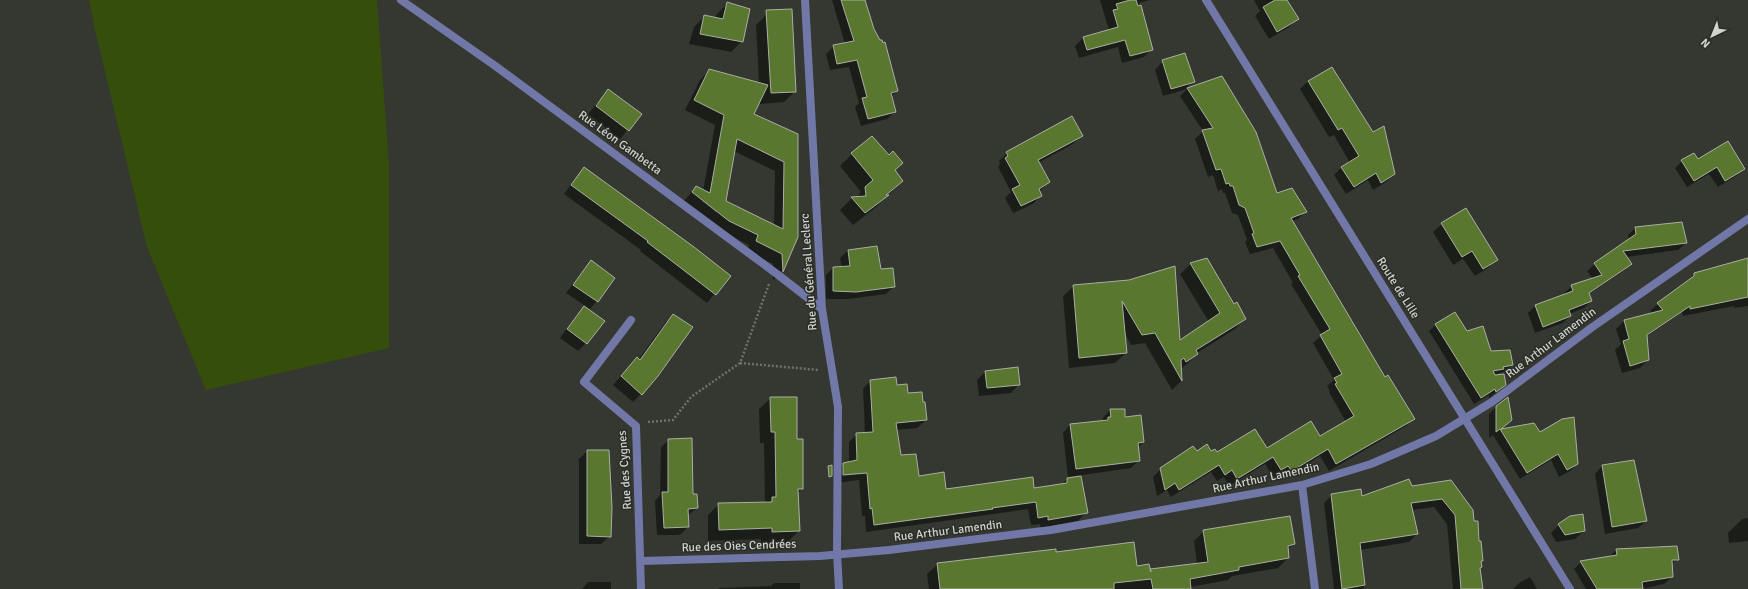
<svg xmlns="http://www.w3.org/2000/svg" width="1748" height="589" font-family="Signika,sans-serif">
<style>
.green{fill:#364e0c}
.shadow{fill:#0007;fill-rule:evenodd}
.building{fill:#59772e;stroke:#aaafa5;fill-rule:evenodd}
.lines{fill:none;stroke-linecap:round;stroke-linejoin:round}
.path{stroke:#6e716b;stroke-width:2.5;stroke-dasharray:2 2;stroke-linecap:butt}
.minor{stroke:#7178a8;stroke-width:8}
.labels{text-anchor:middle;dominant-baseline:central;stroke-width:3;stroke-linejoin:round;paint-order:stroke}
.street-label{font-size:12px;fill:#d0d3ce;stroke:#2a2e26}
</style>
<rect width="100%" height="100%" fill="#343830"/>
<path class="green" d="M89,0H377L389,165V348L206,390L147,247L95,30Z"/>
<path class="shadow" d="M832,0H864L873,29L897,91L891,97L895,112L887,119L861,126L855,107L859,103L849,67L830,70L826,54L834,46L845,44Z
M1100,0H1149L1139,3L1152,49L1144,57L1122,63L1118,47L1079,58L1075,46L1083,38L1109,30Z
M1254,0H1286L1297,19L1289,27L1269,39L1255,16L1260,11Z
M727,4L742,41L731,52L689,44L694,27L705,16L715,18L717,14Z
M767,14L795,91L784,102L760,104V99L752,114L797,135V237L782,271L773,280V264L747,251L749,245L719,230L683,202L696,187L703,191L715,125L685,110L700,80L709,70L759,84L756,25ZM734,151L775,171L774,226L725,202ZM703,199L717,210V213L702,201Z
M1163,61L1193,81L1185,89L1221,78L1276,194L1305,212L1298,219L1292,221L1385,379L1413,419L1406,426L1329,471L1320,456L1284,478L1281,473L1273,477L1265,464L1229,486L1224,477L1217,481L1211,472L1171,497L1167,490L1157,496L1153,477L1161,469L1196,453L1217,454L1267,449L1320,437L1346,422L1329,392L1330,391L1327,386L1334,380L1313,343L1322,335L1291,284L1293,283L1273,248L1250,254L1245,242L1247,240L1238,215L1232,213L1225,193H1223L1222,189L1218,191L1213,175L1208,177L1195,139L1203,131L1180,96L1187,89L1163,96L1155,70Z
M1332,68L1394,174L1386,182L1373,190L1368,180L1346,194L1334,175L1342,167L1350,163L1334,135L1329,137L1300,89L1308,81Z
M608,91L641,114L620,139L588,114Z
M1081,136L1073,144L1038,163L1049,182L1039,192L1041,195L1033,204L1013,213L1005,198L1011,192L998,167L1000,164L999,161L1007,153Z
M852,154L894,171L902,181L876,207L853,225L840,210L852,198H856L861,192L840,166Z
M1698,160L1743,169L1736,176L1718,187L1709,174L1687,187L1675,168L1682,161Z
M584,168L729,276L707,303L640,251L641,250L564,194Z
M1442,224L1496,260L1488,268L1475,276L1463,259L1453,265L1433,232Z
M1635,228L1686,243L1678,250L1626,257L1630,264L1623,271L1589,294L1591,301L1584,308L1569,314L1570,316L1563,323L1535,333L1528,313L1535,306L1565,295L1564,293L1572,286L1593,279L1587,271L1595,264L1629,240L1628,235Z
M877,247L880,270L894,286L886,294L848,299H826V275L833,268H842L840,258L848,250Z
M1748,259V306L1734,308V306L1683,316L1682,312L1646,337L1648,360L1640,368L1622,373L1615,350L1621,344L1616,329L1624,321L1652,314L1650,311L1658,304L1687,283L1694,274Z
M591,261L597,301L590,309L566,293Z
M1191,264L1234,305L1245,318L1235,329L1197,353V354L1187,364L1181,369V381L1172,390L1145,343L1131,345L1124,331L1126,353L1115,363L1069,368L1063,296L1074,286L1129,281L1179,342L1209,322L1180,274Z
M584,308L586,343L578,351L560,338L576,316Z
M673,315L641,394L633,402L613,385L629,367L638,360L665,323Z
M1436,325L1466,332L1490,352L1512,365L1506,371L1499,373L1495,376L1505,384L1489,398V395L1474,404L1429,331Z
M985,372L1019,384L1011,393L979,396L977,380Z
M871,380L896,386L907,395L926,420L917,428L896,430L900,456L919,477L945,490L1033,489L1062,485L1067,479L1086,512L1078,521L1041,528L1040,524L1031,525L1028,509L866,532L865,516H862L859,480L835,483V472L844,464L849,463V442L857,434H865L863,389Z
M771,398L796,440L802,489L797,494L799,531L787,542L761,543V539L708,541V515L719,504L765,503L764,443H760L759,409Z
M1496,407L1511,420L1500,430L1534,424L1540,433L1577,464L1570,471L1559,477L1551,460L1520,479L1493,435L1489,438V414Z
M1110,410L1124,418L1143,442L1138,448L1139,460L1131,468L1068,477L1063,433L1070,425L1103,421V418Z
M669,440L692,495L697,508L687,516L688,527L680,535H657L655,501L660,495L661,447Z
M587,451L610,536L601,544H579V459Z
M1602,466L1646,521L1638,528L1605,534L1595,474Z
M1450,481L1473,522H1477L1482,561L1479,569L1482,589H1453L1447,524L1434,507L1412,510L1417,534L1409,542L1360,550L1364,589H1334L1324,503L1332,495L1361,497L1411,487Z
M1748,518V541L1729,543L1728,533L1742,519Z
M1559,525L1584,531L1575,539L1556,542L1551,533Z
M1204,531L1294,544L1287,550L1288,558L1278,568L1232,576L1228,580L1190,587V589H929L927,574L938,564L1055,553L1137,567L1149,571L1197,564L1194,541Z
M1616,550L1677,559L1671,565L1672,577L1664,584L1642,589H1586L1574,569L1581,562L1609,557Z
M1530,577L1537,589H1513L1519,583Z
M588,582H611V589H582Z
M774,583H800V589H718L720,588L771,586Z"/>
<path class="building" d="M841,0H865L874,29L880,40H882L883,43L885,42L898,91L891,93L896,112L868,119L862,98L867,97L857,60L837,64L833,45L854,41Z
M1130,0H1136L1138,6L1141,5L1153,50L1130,56L1125,40L1087,50L1083,37L1118,27L1113,10L1118,9L1116,4Z
M1275,0H1287L1299,19L1277,32L1263,7Z
M727,2L750,9L743,42L700,34L704,15L723,19Z
M792,9L796,92L771,93L766,10Z
M1185,53L1195,82L1171,89L1162,60Z
M1332,67L1373,132L1384,126L1395,174L1381,183L1376,173L1354,187L1341,167L1359,156L1342,128L1338,130L1308,81Z
M709,69L768,85L754,114L798,134V237L783,272L782,254L756,241L758,235L729,221L692,192L696,186L710,193L724,115L694,100ZM737,139L784,162L783,229L726,201Z
M1222,76L1256,132L1277,193L1292,188L1307,212L1291,218L1385,377L1388,375L1415,419L1336,464L1328,449L1292,471L1288,466L1281,470L1273,457L1237,479L1232,470L1225,475L1219,465L1179,490L1175,483L1165,490L1160,468L1193,446L1197,451L1207,444L1211,451L1215,449L1217,452L1255,429L1267,448L1311,421L1320,436L1354,416L1335,384L1337,383L1334,378L1342,374L1320,335L1330,329L1298,276L1300,275L1280,241L1257,247L1252,234L1254,233L1245,208L1239,205L1233,186H1230L1229,183L1226,184L1221,169L1216,170L1202,130L1213,128L1187,88Z
M608,89L642,114L629,131L596,106Z
M1072,116L1083,136L1038,160L1050,182L1039,189L1042,196L1021,206L1012,189L1020,185L1005,158L1008,156L1006,152Z
M872,136L889,155L893,151L903,163L895,170L903,181L886,195H889L865,213L851,197L866,196L865,187L873,180L851,153Z
M1728,141L1745,169L1725,181L1717,167L1694,181L1681,160L1694,153L1698,159Z
M584,167L694,247L731,276L716,295L647,242L648,241L571,185Z
M1466,208L1498,260L1483,269L1472,251L1462,257L1441,223Z
M1682,222L1687,243L1623,251L1632,264L1589,293L1592,301L1569,310L1571,316L1543,327L1535,305L1573,291L1571,285L1602,275L1594,263L1636,234L1635,227Z
M877,246L881,269L893,268L895,287L856,292L833,291V267L850,266L848,250Z
M1207,258L1234,304L1237,302L1246,319L1196,350L1198,354L1186,362L1184,358L1181,360L1182,381L1155,333L1142,335L1122,301L1127,353L1079,358L1073,285L1129,280L1175,266L1180,340L1220,313L1190,263Z
M1748,258V297L1690,309V306L1647,335L1649,360L1630,366L1623,341L1629,339L1624,320L1663,310L1657,303L1694,276V273Z
M591,260L615,278L598,302L573,285Z
M584,306L605,321L587,344L567,329Z
M1455,312L1467,331L1483,326L1491,351L1510,350L1513,365L1503,367L1504,369L1493,371L1495,375L1504,374L1506,385L1496,392L1495,389L1481,398L1435,324Z
M673,314L693,327L658,376L642,395L621,376L637,357L640,360Z
M1018,367L1020,385L987,388L985,371Z
M896,377L897,385L907,384L908,393L922,392L923,402H925L927,420L896,423L901,455L916,454L919,476L944,472L946,489L1033,477L1034,488L1067,483V478L1081,476L1088,513L1048,520V516L1038,518L1036,502L992,508L993,509L874,525L872,508L870,509L867,473L843,475V463L857,460L856,433L873,432L870,380Z
M770,397H797V439H803V489H798L800,531L772,532V528L719,530L718,503L772,502V497H776L775,432H771Z
M1508,397L1512,420L1501,429L1534,423L1540,432L1562,419L1574,417L1578,464L1567,470L1558,454L1527,473L1500,429L1496,432V406Z
M1110,409H1125V417L1141,415L1144,442L1138,443L1140,461L1076,469L1070,424L1108,420V417H1111Z
M692,438L693,494H697L698,508L688,509L689,527L664,528L662,492H668V439Z
M587,450H609L612,508L611,537L587,536Z
M1634,460L1647,521L1612,527L1602,465Z
M832,465V476L829,477L828,466Z
M1409,479L1412,486L1451,480L1473,510L1474,521H1478L1479,541H1481L1483,561H1481L1482,567L1480,568L1483,589H1461L1455,515L1442,499L1411,503L1418,534L1360,543L1365,585L1342,589L1331,494L1361,489L1362,496Z
M1583,514L1585,531L1565,535L1558,524L1570,516Z
M1290,516L1295,544L1288,546L1289,558L1239,567V570L1190,579L1191,589H1153L1151,579L1114,583V589H940L937,563L1056,549V552L1134,542L1137,566L1149,564L1151,572L1150,569L1208,562L1203,530Z
M1677,546L1679,560H1672L1673,577L1642,582L1643,589H1597L1580,561L1617,555L1616,549Z"/>
<g class="lines">
<path class="path" d="M740,363L819,370
M648,422L673,420L691,397L740,363L769,284"/>
<path class="minor" d="M401,0L494,65L777,274L822,309
M805,0L822,309L838,407L837,554L839,589
M1206,0L1570,589
M631,320L584,382L636,426L641,589
M1302,485L1315,589
M641,561L820,556L889,550L1051,530L1302,485L1371,464L1436,436L1492,402L1591,328L1748,219"/>
</g>
<g class="labels">
<g class="street-label">
<text transform="translate(620 143) rotate(36)">Rue Léon Gambetta</text>
<text transform="translate(809 272) rotate(-94)">Rue du Général Leclerc</text>
<text transform="translate(1398 288) rotate(58)">Route de Lille</text>
<text transform="translate(1551 343) rotate(-37)">Rue Arthur Lamendin</text>
<text transform="translate(625 470) rotate(-94)">Rue des Cygnes</text>
<text transform="translate(1266 478) rotate(-12)">Rue Arthur Lamendin</text>
<text transform="translate(948 531) rotate(-7)">Rue Arthur Lamendin</text>
<text transform="translate(739 546) rotate(-2)">Rue des Oies Cendrées</text>
</g>
</g>
<g transform="translate(1712 36) rotate(223)" stroke="#2a2e26" stroke-width="3" paint-order="stroke">
<path d="M0-3L7 15L0 10L-7 15Z" fill="#d0d3ce"/>
<text y="-6" font-size="11" font-weight="bold" text-anchor="middle" fill="#d0d3ce">N</text>
</g>
</svg>
